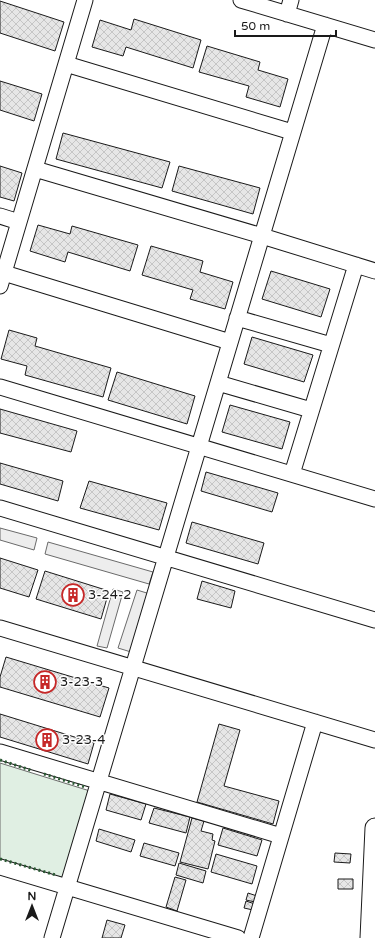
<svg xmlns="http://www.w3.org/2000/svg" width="375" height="938" font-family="'Varela Round',sans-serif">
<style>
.park{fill:#e0efe3;stroke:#6a6a6a}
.parking{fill:#ededed;stroke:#6a6a6a}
.building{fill:url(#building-cross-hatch);stroke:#1a1a1a}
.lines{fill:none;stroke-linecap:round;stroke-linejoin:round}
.minor-casing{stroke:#1a1a1a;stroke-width:17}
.major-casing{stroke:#1a1a1a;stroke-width:21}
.minor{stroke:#fff;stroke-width:15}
.major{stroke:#fff;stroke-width:19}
.hedge{stroke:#2b5a34;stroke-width:3;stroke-dasharray:2 3;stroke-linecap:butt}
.labels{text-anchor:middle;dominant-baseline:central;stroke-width:3;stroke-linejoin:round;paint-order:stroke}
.poi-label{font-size:13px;fill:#1a1a1a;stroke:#fff;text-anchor:start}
</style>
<defs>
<pattern id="building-cross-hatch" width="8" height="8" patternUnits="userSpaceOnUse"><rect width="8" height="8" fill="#e6e6e6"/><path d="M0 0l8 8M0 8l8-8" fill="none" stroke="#c5c5c5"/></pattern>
</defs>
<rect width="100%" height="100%" fill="#fff"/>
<path class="park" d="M0,763L90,791L62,879L0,861Z"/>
<path class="parking" d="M0,528L37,538L34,550L0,540Z
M48,542L153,572L149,584L45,554Z
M113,589L123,592L107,648L97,646Z
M137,590L150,594L131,652L118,648Z"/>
<path class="building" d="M0,1L64,22L55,51L0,33Z
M134,19L201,40L193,68L126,47L123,56L92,47L100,20L131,30Z
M207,46L260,62L258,70L288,79L280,107L246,97L249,86L199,72Z
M0,81L42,94L34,121L0,110Z
M63,133L170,162L162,188L56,159Z
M0,166L22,173L14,201L0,197Z
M179,166L260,188L253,214L172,191Z
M38,225L70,234L72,226L138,245L130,271L68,252L65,262L30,251Z
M151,246L203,261L200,272L233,282L225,309L190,299L193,290L142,275Z
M271,271L330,289L321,317L262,299Z
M9,330L37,338L35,346L111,368L103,397L25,375L27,366L1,359Z
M252,337L313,355L304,382L244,364Z
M117,372L195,396L187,424L108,400Z
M230,405L290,422L282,449L222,432Z
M0,409L77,431L71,452L0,433Z
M0,463L63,481L58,501L0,484Z
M206,472L278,493L272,512L201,491Z
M89,481L167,503L159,530L80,508Z
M192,522L264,543L258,564L186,543Z
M0,558L38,570L29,597L0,588Z
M45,571L109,591L101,619L36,599Z
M202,581L235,591L231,608L197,599Z
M6,657L109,688L100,717L0,687V677Z
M0,714L94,743L88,764L0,737Z
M219,724L240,730L224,786L279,801L273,824L197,802Z
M110,794L146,804L141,820L106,810Z
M154,808L190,817L186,833L149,823Z
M192,818L204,821L201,831L213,834L212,840L215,841L208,869L180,862Z
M223,828L262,840L257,856L218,845Z
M99,829L135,840L131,852L96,841Z
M144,843L179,853L175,866L140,856Z
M335,853L351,854L350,863L334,862Z
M216,854L257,866L252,884L211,872Z
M179,863L206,871L203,883L176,875Z
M175,877L186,880L177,911L166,907Z
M338,879H353V889H338Z
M248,893L257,896L255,902L246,900Z
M246,901L255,904L253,910L244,908Z
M107,920L125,925L121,938H102Z"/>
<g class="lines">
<g class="minor-casing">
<path id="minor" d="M241,0L375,40
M287,14L291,0
M66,64L292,132
M35,169L262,236L375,271
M0,216L19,222
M4,273L230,342
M0,286L85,0
M237,318L331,345
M218,383L311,410
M0,387L375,499
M292,474L356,265
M0,508L375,620
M0,628L375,740
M0,752L281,836
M0,867L238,938
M52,938L325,25
M251,938L315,722"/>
</g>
<g class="major-casing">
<path id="major" d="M370,938L375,828"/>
</g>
<use href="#minor" class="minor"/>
<use href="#major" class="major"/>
<path class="hedge" d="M0,760L33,771
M44,774L85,787
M0,859L56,875"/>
</g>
<defs>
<g id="building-ring" transform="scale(1.15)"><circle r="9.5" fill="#fff" stroke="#c62828" stroke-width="1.5"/><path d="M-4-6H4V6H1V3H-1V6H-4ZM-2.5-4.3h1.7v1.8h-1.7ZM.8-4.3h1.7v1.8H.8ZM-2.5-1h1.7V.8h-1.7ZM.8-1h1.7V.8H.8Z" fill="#c62828"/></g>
</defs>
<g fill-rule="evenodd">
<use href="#building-ring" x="73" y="595"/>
<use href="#building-ring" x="45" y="682"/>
<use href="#building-ring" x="47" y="740"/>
</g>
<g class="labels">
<g class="poi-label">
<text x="88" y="595">3-24-2</text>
<text x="60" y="682">3-23-3</text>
<text x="62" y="740">3-23-4</text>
</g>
</g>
<g transform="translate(32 906)" stroke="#ffffff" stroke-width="3" paint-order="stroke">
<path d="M0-3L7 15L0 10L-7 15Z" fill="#1a1a1a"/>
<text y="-6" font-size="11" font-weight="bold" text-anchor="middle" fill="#1a1a1a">N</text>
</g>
<path d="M235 30v6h101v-6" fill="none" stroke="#1a1a1a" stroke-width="2"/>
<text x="241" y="30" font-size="12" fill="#1a1a1a" stroke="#ffffff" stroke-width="3" paint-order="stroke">50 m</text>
</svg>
